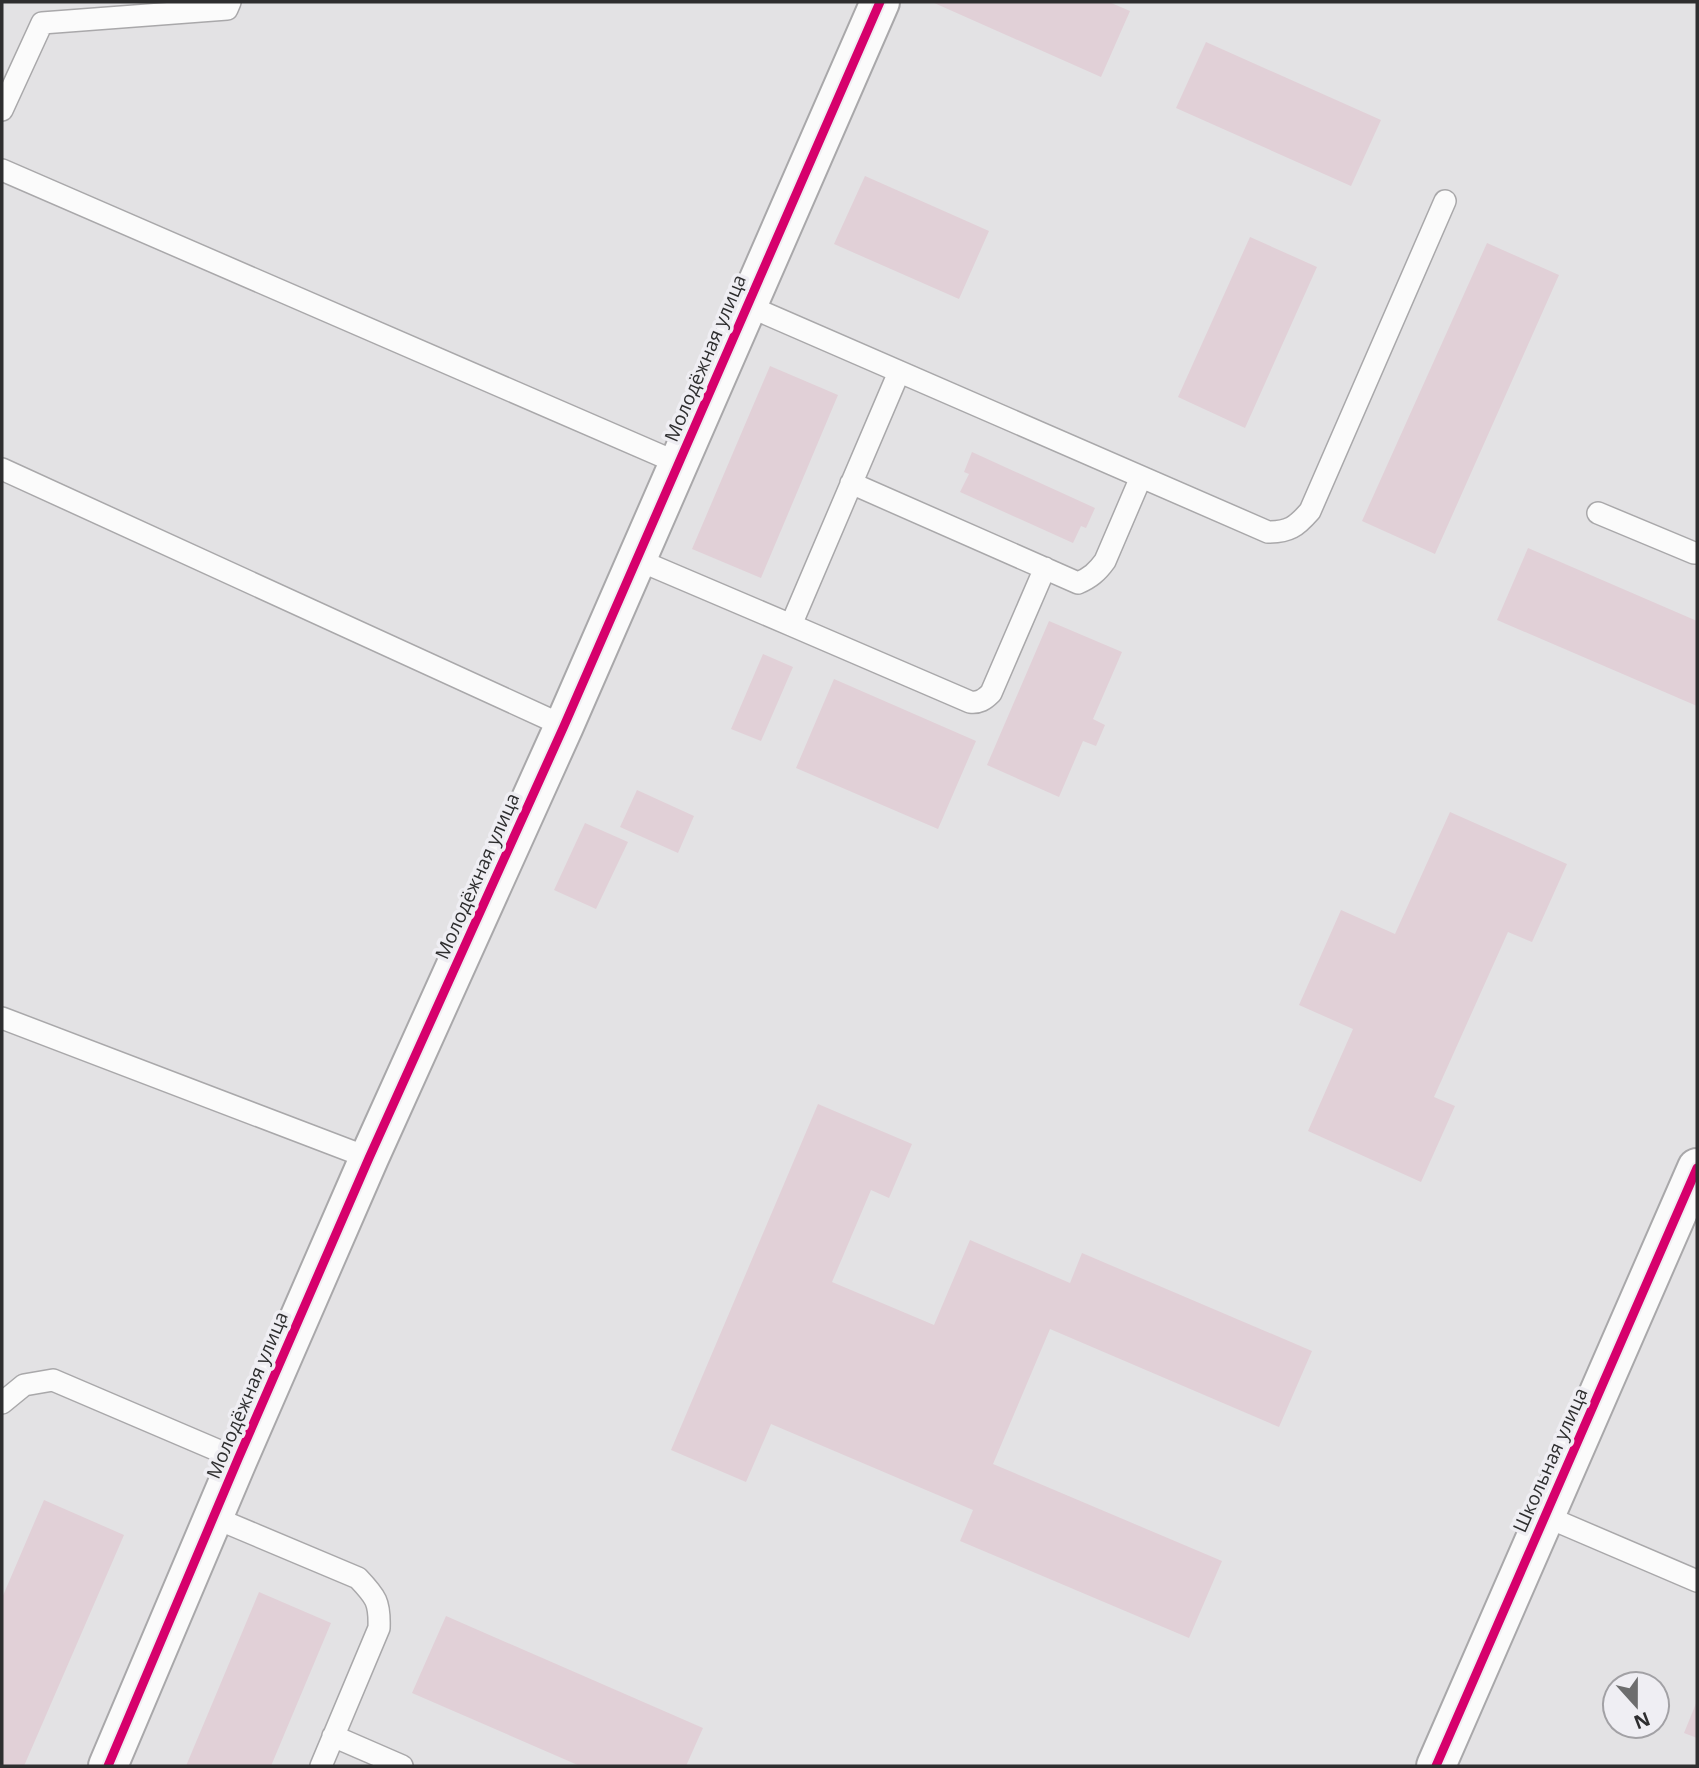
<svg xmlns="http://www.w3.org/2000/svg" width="1699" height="1768" font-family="'Open Sans',sans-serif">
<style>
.building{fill:#e1d0d7}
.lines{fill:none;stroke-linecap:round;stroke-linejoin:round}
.service-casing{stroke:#a9a8aa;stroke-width:24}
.minor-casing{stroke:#a9a8aa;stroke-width:42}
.tertiary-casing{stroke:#a9a8aa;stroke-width:42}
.service{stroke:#fbfbfb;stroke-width:21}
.minor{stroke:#fbfbfb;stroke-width:38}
.tertiary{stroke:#fbfbfb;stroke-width:38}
.cycleway-casing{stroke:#efeef3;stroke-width:13}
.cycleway{stroke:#d6006c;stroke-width:9}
.labels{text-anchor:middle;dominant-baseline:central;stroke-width:7;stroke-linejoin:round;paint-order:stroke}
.street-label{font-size:19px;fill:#2e2e2f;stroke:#efeef3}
</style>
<rect width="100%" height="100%" fill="#e3e2e4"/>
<path class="building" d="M932,2H1109L1130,11L1101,77Z
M1206,42L1381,120L1351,186L1176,108Z
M865,176L989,231L959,299L834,244Z
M1250,237L1317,267L1245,428L1178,397Z
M1487,243L1559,275L1435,554L1362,521Z
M770,366L838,395L761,578L692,549Z
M972,452L1095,508L1086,528L1081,526L1073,543L960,492L969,474L964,472Z
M1528,548L1697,621V706L1497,620Z
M1049,621L1122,652L1093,719L1105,725L1096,746L1083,741L1059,797L987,765Z
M763,654L793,667L761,741L731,729Z
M834,679L976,741L938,829L796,768Z
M637,790L694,816L678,853L620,827Z
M1450,812L1567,864L1532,942L1508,932L1434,1097L1455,1106L1421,1182L1308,1131L1353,1029L1299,1005L1341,910L1395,934Z
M585,823L628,842L596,909L554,890Z
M818,1104L912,1144L889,1198L871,1190L832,1282L934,1325L970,1240L1070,1283L1082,1253L1312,1351L1279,1427L1050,1329L993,1464L1222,1561L1189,1638L960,1541L973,1510L771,1424L746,1482L671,1450Z
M44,1500L124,1535L24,1766H2V1598Z
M259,1592L331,1623L271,1766H186Z
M446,1616L703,1728L686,1766H580L412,1693Z
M1697,1701V1738L1684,1733Z"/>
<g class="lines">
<g class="service-casing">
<path id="service" d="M2,110L42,23L227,9L230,2
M2,170L678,463
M746,305L1268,532C1289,532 1296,527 1310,511L1445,201
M2,469L564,726
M851,483L1078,583C1090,578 1097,572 1105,561L1141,477
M1598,513L1694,553H1697
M636,559L791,625L899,372
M791,625L970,702C979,703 984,700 991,693L1045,568
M2,1018L369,1158
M2,1403L24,1385L53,1380L238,1459
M1545,1516L1697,1581
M213,1517L358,1578C376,1597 380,1602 379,1628L321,1766
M333,1736L402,1766"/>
</g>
<g class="minor-casing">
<path id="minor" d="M108,1766L238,1459L369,1158L564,726L880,2"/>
</g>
<g class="tertiary-casing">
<path id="tertiary" d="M1436,1766L1697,1168"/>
</g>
<use href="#service" class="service"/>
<use href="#minor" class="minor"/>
<use href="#tertiary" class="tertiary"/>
<g class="cycleway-casing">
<path id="cycleway" d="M108,1766L238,1459L369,1158L564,726L880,2
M1436,1766L1697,1168"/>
</g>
<use href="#cycleway" class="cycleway"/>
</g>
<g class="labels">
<g class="street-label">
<text transform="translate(705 358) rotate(-67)">Молодёжная улица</text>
<text transform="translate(477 876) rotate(-66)">Молодёжная улица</text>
<text transform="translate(247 1395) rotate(-67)">Молодёжная улица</text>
<text transform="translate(1550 1460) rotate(-66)">Школьная улица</text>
</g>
</g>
<rect width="1699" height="1768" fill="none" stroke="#2e2e2f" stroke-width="7"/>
<g transform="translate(1636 1705) rotate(159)"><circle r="33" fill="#efeef3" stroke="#a2a1a5" stroke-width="2"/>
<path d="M0-5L12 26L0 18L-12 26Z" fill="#6d6d6e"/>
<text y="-10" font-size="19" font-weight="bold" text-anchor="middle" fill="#2e2e2f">N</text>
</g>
</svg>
